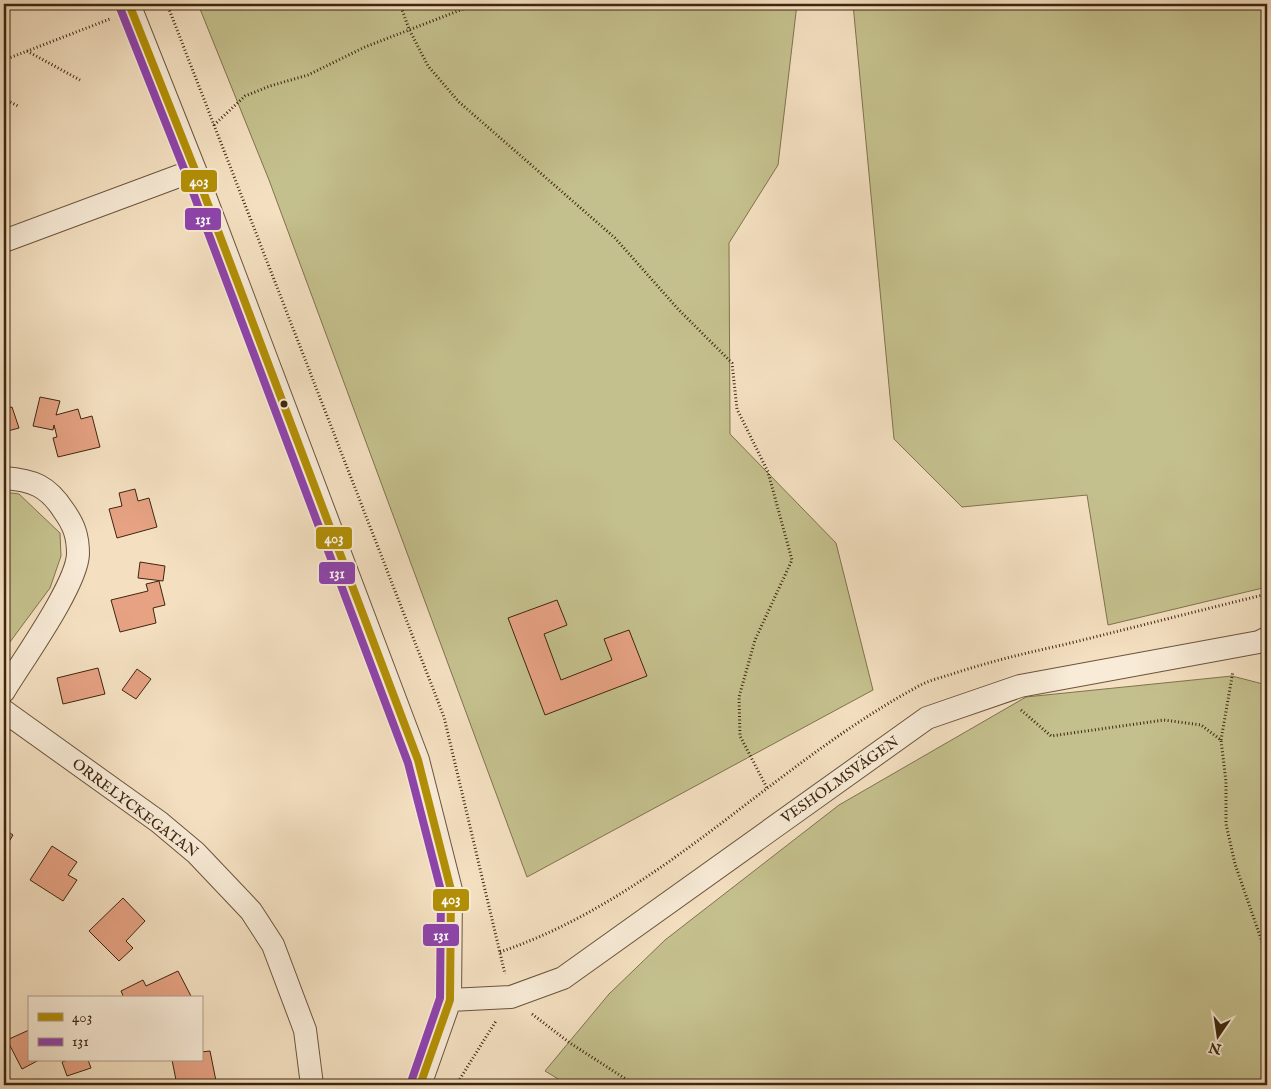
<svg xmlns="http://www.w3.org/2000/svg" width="1271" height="1089" font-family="'IM FELL English',serif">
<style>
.green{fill:#c4c08d;stroke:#81734e}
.building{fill:#e6a283;stroke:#3e260f}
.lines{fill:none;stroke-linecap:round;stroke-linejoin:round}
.minor-casing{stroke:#6c543c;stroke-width:24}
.path{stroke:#3e260f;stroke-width:3;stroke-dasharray:1 2.5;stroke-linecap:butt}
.minor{stroke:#f8ebd7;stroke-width:22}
.bus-1-casing{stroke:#f8ebd7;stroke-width:11}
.bus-2-casing{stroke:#f8ebd7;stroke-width:11}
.bus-1{stroke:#b28f06;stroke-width:8}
.bus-2{stroke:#8e44ad;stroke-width:8}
.bus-dot{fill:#3e260f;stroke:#f8ebd7;stroke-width:2}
.labels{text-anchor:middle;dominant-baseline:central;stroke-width:4.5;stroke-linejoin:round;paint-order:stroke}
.street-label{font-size:15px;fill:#3e260f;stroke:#f8ebd7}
.line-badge{stroke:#f8ebd7;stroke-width:2}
.badge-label{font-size:14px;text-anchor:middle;font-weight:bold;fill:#fff}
</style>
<rect width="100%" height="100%" fill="#f4e0c1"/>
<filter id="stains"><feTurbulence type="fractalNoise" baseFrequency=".004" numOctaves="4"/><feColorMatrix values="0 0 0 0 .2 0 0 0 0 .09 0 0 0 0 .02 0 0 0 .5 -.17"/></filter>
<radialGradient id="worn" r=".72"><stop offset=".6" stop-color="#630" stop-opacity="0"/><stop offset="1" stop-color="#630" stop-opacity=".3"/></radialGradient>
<path class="green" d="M198,4H797L778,165L729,243L730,434L836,543L873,690L527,877L269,180Z
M853,4H1267V587L1108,625L1087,495L962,507L894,439Z
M4,492L19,494L60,533L61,556L50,588L4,650Z
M1232,676L1267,685V1085H568L545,1071L609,994L665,940L839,805L1026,697Z"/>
<path class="building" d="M40,397L60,401L56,415L78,409L81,419L92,416L100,447L58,457L53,438L57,437L54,425L53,430L33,426Z
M12,407L19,428L4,432V409Z
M135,489L138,501L149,498L157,527L117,538L109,509L122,506L119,493Z
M140,562L165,566L163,581L138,578Z
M159,581L165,605L153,608L156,623L120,632L111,600L148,591L146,584Z
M557,600L567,625L544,634L561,680L612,660L604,639L629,630L647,676L545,715L508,618Z
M98,668L105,694L63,704L57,678Z
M137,669L151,679L136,699L122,690Z
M4,812L9,816L4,824Z
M4,829L13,835L4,850Z
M52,846L77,862L68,875L77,880L63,901L30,880Z
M123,898L145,921L126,941L133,948L119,961L89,931Z
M178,971L192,998H124L121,991L143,980L146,986Z
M29,1030V1060H39L22,1069L7,1040Z
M210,1051L216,1081L195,1085H177L172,1060H201V1052Z
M68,1060H88L91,1068L67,1076L62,1062Z"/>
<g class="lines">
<g class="minor-casing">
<path id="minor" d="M129,4L195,170L418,760L451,890L450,1000L420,1085
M4,241L195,170
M4,478C33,480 48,486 64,511C74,525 78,536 78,554C77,585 22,661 4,691
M4,711L159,822L196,853L251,911L273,945L305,1030L312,1085
M450,1000L511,997L563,978L927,718L1020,686L1259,642L1267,638"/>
</g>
<path class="path" d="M167,4L444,717L505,974
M400,4L409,29L428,66L459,102L615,238L678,309L732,363L737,409L768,472L792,560L755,640L739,697L740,736L767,788
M841,4H843
M27,51L80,80
M4,60L110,19
M4,99L18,106
M214,125L245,96L270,86L308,75L365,47L476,4
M1021,710L1051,736L1164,720L1201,725L1221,740L1226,782V824L1235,864L1267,956
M1221,740L1233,671
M500,952C661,897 770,767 917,687C927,681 939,678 949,675C985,663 1021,654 1058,646C1128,629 1197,611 1267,594
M532,1014L570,1043L635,1085
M456,1085L496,1021"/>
<use href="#minor" class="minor"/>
<g class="bus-1-casing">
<path id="bus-1" d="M129,4L195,170L418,760L451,890L450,1000L420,1085"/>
</g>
<g class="bus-2-casing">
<path id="bus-2" d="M120,8L186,174L408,763L441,891L440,998L411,1082"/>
</g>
<use href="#bus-1" class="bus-1"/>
<use href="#bus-2" class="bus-2"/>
</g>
<circle class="bus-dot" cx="284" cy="404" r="4.5"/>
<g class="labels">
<g class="street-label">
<text transform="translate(840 780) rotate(-35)">VESHOLMSVÄGEN</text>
<text transform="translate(135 808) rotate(37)">ORRELYCKEGATAN</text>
</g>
</g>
<g class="line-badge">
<rect x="180" y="169" width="38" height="24" rx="5" fill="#b28f06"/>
<rect x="184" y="207" width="38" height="24" rx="5" fill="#8e44ad"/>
<rect x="315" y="526" width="38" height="24" rx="5" fill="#b28f06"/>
<rect x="318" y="561" width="38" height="24" rx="5" fill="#8e44ad"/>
<rect x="432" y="888" width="38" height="24" rx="5" fill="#b28f06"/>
<rect x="422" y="923" width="38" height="24" rx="5" fill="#8e44ad"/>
</g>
<g class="badge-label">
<text x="199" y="186">403</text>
<text x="203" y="224">131</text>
<text x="334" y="543">403</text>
<text x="337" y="578">131</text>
<text x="451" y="904">403</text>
<text x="441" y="940">131</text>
</g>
<rect width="1271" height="1089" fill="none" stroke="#f4e0c1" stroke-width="20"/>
<rect x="5" y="5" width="1261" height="1079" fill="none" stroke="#3e260f" stroke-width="2.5"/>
<rect x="10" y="10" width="1251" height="1069" fill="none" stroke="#3e260f"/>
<rect x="28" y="996" width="175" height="65" fill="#f8ebd7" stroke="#ae9c87"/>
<rect x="38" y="1013" width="25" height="8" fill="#b28f06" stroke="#ae9c87"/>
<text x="72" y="1022" font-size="15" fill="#3e260f">403</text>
<rect x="38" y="1038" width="25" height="8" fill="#8e44ad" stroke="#ae9c87"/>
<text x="72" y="1046" font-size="15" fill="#3e260f">131</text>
<g transform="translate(1218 1036) rotate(193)" stroke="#f8ebd7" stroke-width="4" paint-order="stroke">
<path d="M0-4L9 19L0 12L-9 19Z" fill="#3e260f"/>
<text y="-8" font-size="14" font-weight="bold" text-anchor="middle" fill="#3e260f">N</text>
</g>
<rect width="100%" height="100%" filter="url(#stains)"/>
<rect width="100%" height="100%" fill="url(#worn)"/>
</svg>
